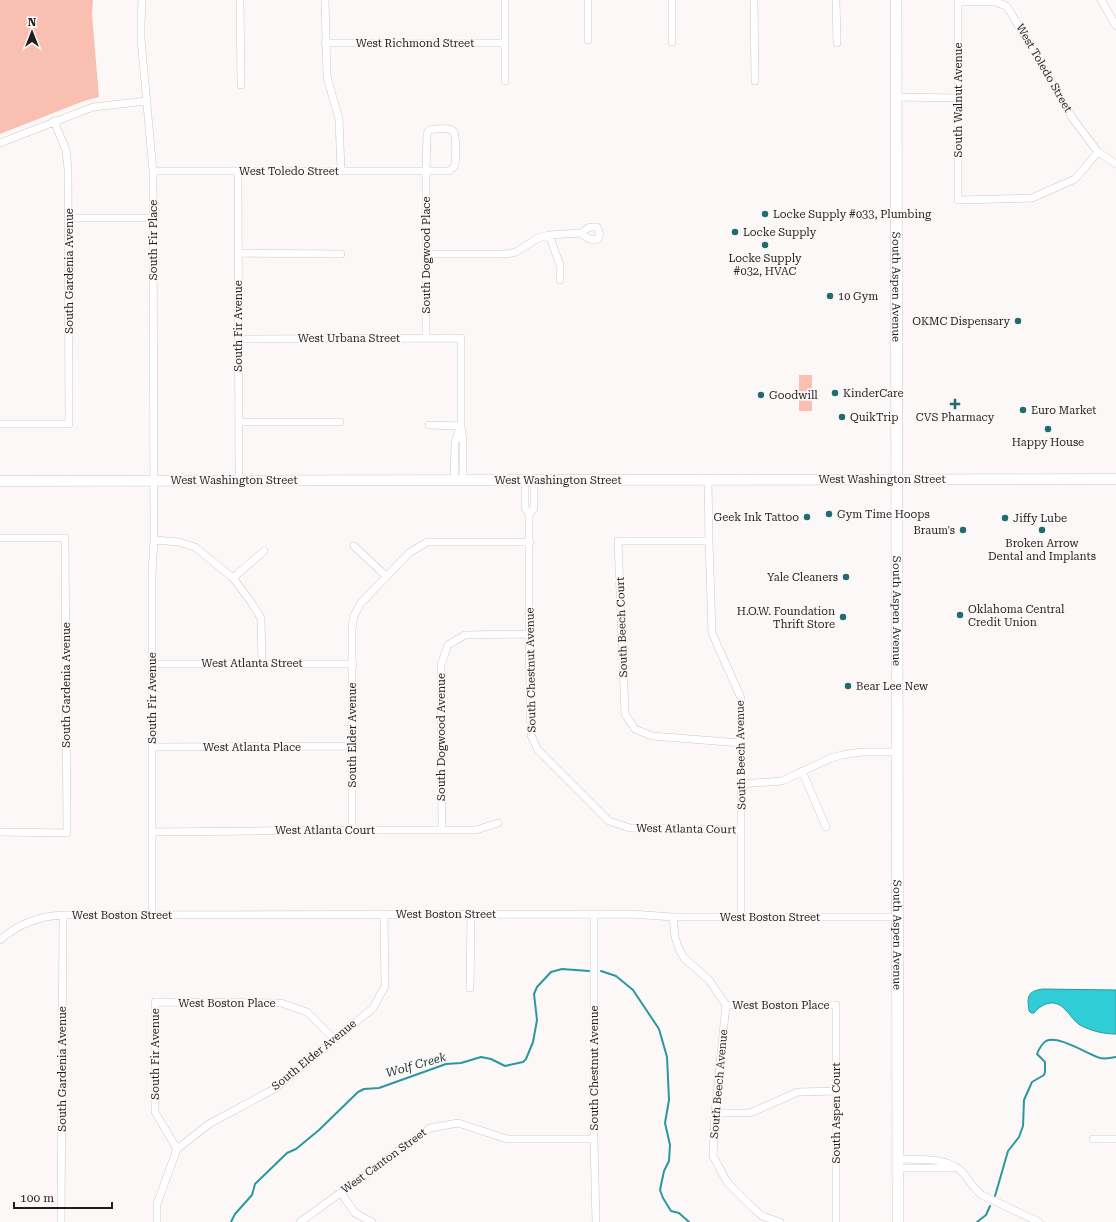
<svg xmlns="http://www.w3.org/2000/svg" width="1116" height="1222" font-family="'Roboto Serif',serif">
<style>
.green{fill:#f9c0b2}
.water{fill:#30cdd7;stroke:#2b98a0}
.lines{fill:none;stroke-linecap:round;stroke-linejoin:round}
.stream{stroke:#2b98a0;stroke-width:2}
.minor-casing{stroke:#cdc9c8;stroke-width:8}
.secondary-casing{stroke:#cdc9c8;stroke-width:11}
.primary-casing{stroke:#cdc9c8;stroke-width:12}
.minor{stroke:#fff;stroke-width:7}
.secondary{stroke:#fff;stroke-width:10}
.primary{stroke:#fff;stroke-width:11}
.poi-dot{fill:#206c71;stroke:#fcf8f7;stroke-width:1.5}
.labels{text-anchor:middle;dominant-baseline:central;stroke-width:3.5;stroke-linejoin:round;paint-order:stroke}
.street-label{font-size:11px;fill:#201e1e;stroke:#fcf8f7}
.poi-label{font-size:11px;fill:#201e1e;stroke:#fcf8f7;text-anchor:start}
.water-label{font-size:12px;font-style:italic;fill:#1a3335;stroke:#fcf8f7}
</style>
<rect width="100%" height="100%" fill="#fcf8f7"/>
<path class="green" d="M0,0H93L92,14L99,97L84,101L0,134Z
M799,375H812V411H799Z"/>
<path class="water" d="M1043,989L1116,990V1034C1104,1034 1091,1031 1080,1025C1069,1018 1063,998 1046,1004C1041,1006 1037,1009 1034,1013H1031L1029,1011C1027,997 1027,991 1043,989Z"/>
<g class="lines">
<path class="stream" d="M601,971L616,976L633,990L659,1029L667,1057L669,1100L665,1123L670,1145L669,1161L664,1171L660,1190L663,1198L671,1211L679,1213L689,1222
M995,1196L1008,1151L1019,1137L1023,1126L1024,1100L1032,1082L1044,1075L1045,1072V1062L1037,1054C1039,1049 1041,1044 1046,1041C1059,1035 1087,1054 1100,1058C1105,1059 1111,1058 1116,1057
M231,1222L235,1214L252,1195L255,1184L287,1153L296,1149L319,1130L358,1092L364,1089L379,1088L446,1064L461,1063L481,1057L491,1059L505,1066L523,1062L526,1059L533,1042L537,1020L534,994L537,987L551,972L562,969L589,971
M977,1222L986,1215L990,1206"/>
<g class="minor-casing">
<path id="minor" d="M142,0L141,23V39L153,171L154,540L152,573V915
M240,0L241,85
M325,0L327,77L339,119L341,171
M505,0V81
M588,0V40
M672,0V42
M754,0L755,81
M836,0L837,43
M958,0V200L1032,198L1075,179L1098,152
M1101,0L1116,26
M958,2H996L1006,6L1011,13L1073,119L1098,152L1116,164
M325,43H505
M896,97L958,98
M435,129C441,129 450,127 454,132C456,135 456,159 455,163C455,166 452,169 449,171H426L427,134L429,130Z
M0,143L93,107L147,101
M153,171H426V338
M238,171L239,480
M69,218H153
M549,235L560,265V280
M238,253L341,254
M427,254H506L516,252L538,238L549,235L581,233L588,228L592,227H597C600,231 600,235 598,239C590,241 587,238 581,233
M238,339L461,338V426L463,442V480
M239,422H340
M0,424H69L68,169L66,150L54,121
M429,425L461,426
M454,480L455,442L460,428
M525,480V507L529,515V634L531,735L538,750L609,821L630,828L741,830
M708,480L709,541L712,633L741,698V917
M529,515L534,508V480
M0,538H65L67,833L0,832
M154,540L179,542L195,547L233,578L249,599L261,618L262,663
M709,541H618L625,714L635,729L652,736L741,743
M354,546L386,576
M233,578L264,551
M152,664H353
M152,747L351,746
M802,771L826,827
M741,784L782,781L831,758L842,755L862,752H897
M352,830V627L354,616L360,604L409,553L427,542H530
M442,830L441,665L448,645L465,635L529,634
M152,832L352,830H476L498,823
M594,914V1139L596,1222
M673,917L675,937L679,949L684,958L709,980L726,1005L715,1113L713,1156L727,1182L753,1208L762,1216L780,1222
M0,940C18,924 39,916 63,915L631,914L673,917H898
M470,988L471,914
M726,1005H836V1222
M715,1113H750L798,1092L836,1091
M1093,1139H1116
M177,1149L155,1112V1002L281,1003L307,1012L334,1039
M898,1159C918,1160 950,1156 964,1174C970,1182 974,1189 982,1195L1039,1222
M898,1168H952
M341,1193L355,1213L372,1222
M61,1222L63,915
M157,1222V1204L177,1149L209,1124L276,1088L373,1008L385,986L384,915
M300,1222L430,1128L458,1123L507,1139H594"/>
</g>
<g class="secondary-casing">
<path id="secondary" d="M0,481L1116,479"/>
</g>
<g class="primary-casing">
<g id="primary">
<path id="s1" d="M896,0L898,1222"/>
</g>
</g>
<use href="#minor" class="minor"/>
<use href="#secondary" class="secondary"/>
<use href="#primary" class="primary"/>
</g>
<g class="poi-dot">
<circle cx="765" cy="214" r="4"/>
<circle cx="735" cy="232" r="4"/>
<circle cx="765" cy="245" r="4"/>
<circle cx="830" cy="296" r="4"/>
<circle cx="1018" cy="321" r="4"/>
<circle cx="835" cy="393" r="4"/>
<circle cx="761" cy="395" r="4"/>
<path d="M953 398h4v4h4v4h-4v4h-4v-4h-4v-4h4z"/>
<circle cx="1023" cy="410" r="4"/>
<circle cx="842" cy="417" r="4"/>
<circle cx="1048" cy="429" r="4"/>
<circle cx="829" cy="514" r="4"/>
<circle cx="807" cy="517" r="4"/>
<circle cx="1005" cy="518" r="4"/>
<circle cx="963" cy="530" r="4"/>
<circle cx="1042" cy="530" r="4"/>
<circle cx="846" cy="577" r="4"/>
<circle cx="960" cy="615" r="4"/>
<circle cx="843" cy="617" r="4"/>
<circle cx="848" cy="686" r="4"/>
</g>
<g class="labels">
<g class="street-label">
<text x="415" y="43">West Richmond Street</text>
<text transform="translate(1044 68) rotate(60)">West Toledo Street</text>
<text transform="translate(958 100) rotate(-90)">South Walnut Avenue</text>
<text x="289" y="171">West Toledo Street</text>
<text transform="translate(153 240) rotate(-90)">South Fir Place</text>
<text transform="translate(426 255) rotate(-90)">South Dogwood Place</text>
<text transform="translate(69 271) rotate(-90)">South Gardenia Avenue</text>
<text stroke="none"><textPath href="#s1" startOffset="287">South Aspen Avenue</textPath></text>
<text transform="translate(238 326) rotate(-90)">South Fir Avenue</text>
<text x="349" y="338">West Urbana Street</text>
<text x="882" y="479">West Washington Street</text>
<text x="234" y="480">West Washington Street</text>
<text x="558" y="480">West Washington Street</text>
<text stroke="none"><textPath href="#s1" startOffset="611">South Aspen Avenue</textPath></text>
<text transform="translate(622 627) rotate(-92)">South Beech Court</text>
<text x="252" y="663">West Atlanta Street</text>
<text transform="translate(531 670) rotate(-91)">South Chestnut Avenue</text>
<text transform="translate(66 685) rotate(-90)">South Gardenia Avenue</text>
<text transform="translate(152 698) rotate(-90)">South Fir Avenue</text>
<text transform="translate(352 735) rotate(-90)">South Elder Avenue</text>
<text transform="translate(441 737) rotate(-90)">South Dogwood Avenue</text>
<text x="252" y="747">West Atlanta Place</text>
<text transform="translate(741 755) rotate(-91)">South Beech Avenue</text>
<text transform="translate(686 829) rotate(1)">West Atlanta Court</text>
<text x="325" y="830">West Atlanta Court</text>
<text x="446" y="914">West Boston Street</text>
<text x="122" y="915">West Boston Street</text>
<text x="770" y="917">West Boston Street</text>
<text stroke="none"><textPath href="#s1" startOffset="935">South Aspen Avenue</textPath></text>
<text x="227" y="1003">West Boston Place</text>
<text x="781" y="1005">West Boston Place</text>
<text transform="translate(155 1054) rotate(-90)">South Fir Avenue</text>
<text transform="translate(314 1055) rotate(-39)">South Elder Avenue</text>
<text transform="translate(594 1068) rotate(-90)">South Chestnut Avenue</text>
<text transform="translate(62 1069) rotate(-90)">South Gardenia Avenue</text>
<text transform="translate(719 1084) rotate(-85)">South Beech Avenue</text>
<text transform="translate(836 1113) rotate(-90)">South Aspen Court</text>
<text transform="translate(384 1161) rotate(-36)">West Canton Street</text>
</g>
<g class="poi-label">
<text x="773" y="214">Locke Supply #033, Plumbing</text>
<text x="743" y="232">Locke Supply</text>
<text x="765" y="258" text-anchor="middle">Locke Supply<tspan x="765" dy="13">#032, HVAC</tspan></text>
<text x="838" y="296">10 Gym</text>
<text x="1010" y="321" text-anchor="end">OKMC Dispensary</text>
<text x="843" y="393">KinderCare</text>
<text x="769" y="395">Goodwill</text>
<text x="1031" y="410">Euro Market</text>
<text x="850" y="417">QuikTrip</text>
<text x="955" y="417" text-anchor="middle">CVS Pharmacy</text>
<text x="1048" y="442" text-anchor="middle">Happy House</text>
<text x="837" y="514">Gym Time Hoops</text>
<text x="799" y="517" text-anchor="end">Geek Ink Tattoo</text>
<text x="1013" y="518">Jiffy Lube</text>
<text x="955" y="530" text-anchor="end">Braum's</text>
<text x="1042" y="543" text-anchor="middle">Broken Arrow<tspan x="1042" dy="13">Dental and Implants</tspan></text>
<text x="838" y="577" text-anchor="end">Yale Cleaners</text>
<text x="968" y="609">Oklahoma Central<tspan x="968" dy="13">Credit Union</tspan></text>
<text x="835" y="611" text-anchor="end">H.O.W. Foundation<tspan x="835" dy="13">Thrift Store</tspan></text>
<text x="856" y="686">Bear Lee New</text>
</g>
<g class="water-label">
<text transform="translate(416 1065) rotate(-16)">Wolf Creek</text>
</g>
</g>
<g transform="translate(32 32)" stroke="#fcf8f7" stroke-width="3" paint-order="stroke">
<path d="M0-3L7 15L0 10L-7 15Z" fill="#201e1e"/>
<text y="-6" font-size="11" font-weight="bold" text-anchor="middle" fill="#201e1e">N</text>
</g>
<path d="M14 1202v6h98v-6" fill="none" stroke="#201e1e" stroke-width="2"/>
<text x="20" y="1202" font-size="12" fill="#201e1e" stroke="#fcf8f7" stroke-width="3" paint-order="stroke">100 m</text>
</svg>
